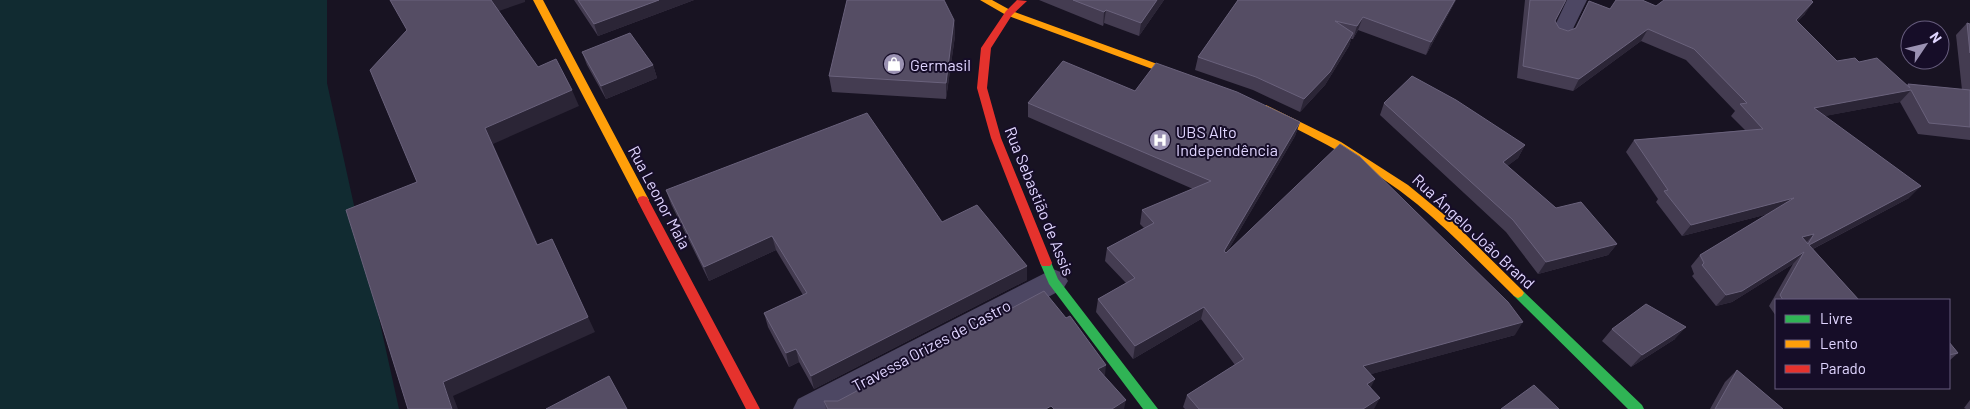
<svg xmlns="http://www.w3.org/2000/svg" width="1970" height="409" font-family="Barlow,sans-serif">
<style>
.green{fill:#112b31}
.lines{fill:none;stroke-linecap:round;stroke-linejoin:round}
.lane{fill:#4d4763;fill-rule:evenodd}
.street{fill:#4d4763;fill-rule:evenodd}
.fast{fill:#30b455;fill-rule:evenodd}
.slow{fill:#ff9f0a;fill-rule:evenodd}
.jam{fill:#e5322d;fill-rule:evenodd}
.wall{fill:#443c51}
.shaded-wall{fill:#2b2536}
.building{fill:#554d64;stroke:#6a627c;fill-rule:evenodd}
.labels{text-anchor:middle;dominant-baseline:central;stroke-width:4;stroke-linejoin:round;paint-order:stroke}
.poi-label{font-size:16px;fill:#e0d5ff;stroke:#160d28;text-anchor:start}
.street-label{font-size:16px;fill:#e0d5ff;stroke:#160d28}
</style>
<rect width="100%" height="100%" fill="#181322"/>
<path class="green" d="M0,0H327V83L399,409H0Z"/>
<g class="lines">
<path class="lane" d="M1567,0H1587L1568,39L1561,41L1554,39L1551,34Z"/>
<path class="street" d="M1053,269L1063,273L1068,281L1063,289L839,409H793L798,399Z"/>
<path class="fast" d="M1046,258L1050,260L1058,279L1158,409H1143L1049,284L1040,263L1042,260Z
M1518,288L1522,290L1642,405L1644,409H1628L1514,296L1512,293L1514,290Z"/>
<path class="slow" d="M533,0H543L649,200L647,203H639Z
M980,0H992L1012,11L1193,77L1194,79L1193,81H1185L1006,15Z
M1266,105L1341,142L1408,185L1453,222L1522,290L1524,293L1522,296L1518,298L1514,296C1482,265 1451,232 1417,204C1370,166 1316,138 1262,112L1261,109Z"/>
<path class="jam" d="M1017,0L1027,1L1012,15L991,48L987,88L1001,138L1052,263L1050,266H1042L1040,263L991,138L977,88L981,48L1006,11Z
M643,196L647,197L760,409H746L637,200L639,197Z"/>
</g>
<path class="wall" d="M574,0H694L598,36Z
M1039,0H1164L1139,36L1104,23L1103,26Z
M1238,0H1456L1426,55L1358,30L1353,39H1351L1349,46L1325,85L1300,112L1253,90L1195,70L1198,57Z
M1525,0H1566L1555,21L1559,28L1568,31L1575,28L1589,1L1610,9L1656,6L1805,14L1797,21L1837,61L1859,62L1907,85L1908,84L1962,90L1956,35L1967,23L1970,24V140L1918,134L1900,102L1824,116L1909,198L1813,249L1859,300H1776V316L1769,306L1793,264L1732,302L1716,306L1692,276L1694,274L1691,266L1700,255L1768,214L1682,236L1656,202L1658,199L1626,152L1634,140L1745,130L1731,116L1735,111L1686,60L1641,41L1573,91L1517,78Z
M954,20L955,36L946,99L832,92L829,76Z
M582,52L653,65L657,78L606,99L587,65Z
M1135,91L1300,122L1295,136L1227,252L1515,335L1371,374V387L1374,409H1185L1183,407L1187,395L1235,365L1201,319L1133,359L1096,312L1098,299L1126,283L1105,261L1107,248L1144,228L1140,224L1142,210L1193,189L1028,117V103Z
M1384,103L1525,145L1518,158L1507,166L1556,208L1617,244L1608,255L1538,274L1506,232L1380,115Z
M666,190L942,222L1027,266V280L814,389L799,362L789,367L768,327L764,313L803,295L776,250L709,281L671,204Z
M1612,329L1675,339L1631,367L1602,341Z
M1949,342L1958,353L1949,361Z
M1737,370L1783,409H1710L1725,382Z
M1970,400V409H1966L1964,408Z
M824,401L828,409H826Z"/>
<path class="shaded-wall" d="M490,0H525V2L496,12Z
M659,0H694L598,36L594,24Z
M1157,0H1164L1139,36L1141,23Z
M1455,0H1456L1426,55L1431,42Z
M1813,2L1805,14L1788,32L1796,20Z
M1106,10L1104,23L1103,26L1104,12Z
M1363,17L1358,30L1353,39L1357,26Z
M954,20L955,36L946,99V83Z
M1648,29L1641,41L1573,91L1579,79Z
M1353,33L1349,46L1325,85L1300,112L1304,99Z
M653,65L657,78L606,99L601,86Z
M572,90L579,106L493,144L545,260L537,245L485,128Z
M1911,90L1900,102L1804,120L1814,108Z
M1300,122L1295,136L1220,264L1224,251Z
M1525,145L1518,158L1497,174L1503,162Z
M1921,186L1909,198L1803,254L1804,252L1793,264L1732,302L1716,306L1726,295L1809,245Z
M1794,198L1784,210L1682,236L1691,225Z
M1814,234L1804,245L1802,237Z
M772,236L776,250L709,281L704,267Z
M552,239L595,332L453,396L458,409H452L443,382Z
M1617,244L1608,255L1538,274L1546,262Z
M1027,266V280L814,389L811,376Z
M1204,307L1201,319L1133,359L1135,346Z
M1523,322L1515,335L1357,378L1363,366Z
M1686,327L1675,339L1631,367L1642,355Z
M796,349L799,362L789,367L786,353Z
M1106,365L1105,375L1097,380L1098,369Z
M1375,379L1369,391L1367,384Z
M1380,398L1374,409H1363Z
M1126,400L1124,409H1112Z"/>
<path class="building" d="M390,0H491L538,67L556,59L572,90L485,128L537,245L552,239L588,317L443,382L452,409H408L346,210L417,182L370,70L407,30Z
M578,0H659L594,24Z
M847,0H944L954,20L946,83L829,76Z
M1073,0H1157L1141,23L1106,10L1104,12Z
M1238,0H1455L1431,42L1363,17L1357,26L1335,21L1353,33L1330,72L1304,99L1256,77L1198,57Z
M1530,0H1566L1555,21L1559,28L1568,31L1576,28L1589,1L1610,9L1616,0H1642L1656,6L1664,0H1811L1813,2L1796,20L1837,61L1855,58L1859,62L1877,58L1910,88L1908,84L1970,90V127L1929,123L1911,90L1814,108L1921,186L1809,245L1859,300H1783L1780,295L1804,252L1742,291L1726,295L1702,265L1704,263L1700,255L1794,198L1691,225L1664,191L1668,190L1634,140L1763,129L1740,104L1747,103L1694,49L1648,29L1579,79L1523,66ZM1814,234L1808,244L1802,237Z
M1967,23L1970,24V53Z
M630,33L653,65L601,86L582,52Z
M1063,61L1135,91L1156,63L1237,92L1300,122L1224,251L1226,253L1340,144L1360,157L1508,302L1523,322L1363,366L1375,379L1367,384L1380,398L1363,409H1199L1187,395L1244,359L1204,307L1135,346L1098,299L1135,278L1107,248L1154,223L1142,210L1211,181L1028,103Z
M1412,76L1456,100L1525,145L1503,162L1556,208L1581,202L1617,244L1546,262L1513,220L1384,103Z
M867,113L942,222L977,205L1027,266L811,376L796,349L786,353L764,313L807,293L772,236L704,267L666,190Z
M1044,291L1066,318L1070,316L1106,365L1098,369L1126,400L1112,409H1054L1051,406L1046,409H828L824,401H838Z
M1646,304L1686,327L1642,355L1612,329Z
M1949,342L1958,353L1949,355Z
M1737,370L1783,409H1715Z
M609,376L627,409H546Z
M1534,385L1559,409H1501Z"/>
<defs>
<g id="shop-disc" transform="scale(1.125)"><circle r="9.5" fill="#9a91b2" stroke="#160d28"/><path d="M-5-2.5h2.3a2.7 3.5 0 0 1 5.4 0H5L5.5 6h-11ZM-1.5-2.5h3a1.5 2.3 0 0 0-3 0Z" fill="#fff"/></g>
<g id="hospital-disc" transform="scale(1.125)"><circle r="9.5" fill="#9a91b2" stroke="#160d28"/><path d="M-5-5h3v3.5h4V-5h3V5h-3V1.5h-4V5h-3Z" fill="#fff"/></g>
</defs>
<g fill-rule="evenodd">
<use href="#shop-disc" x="894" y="64"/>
<use href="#hospital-disc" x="1160" y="140"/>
</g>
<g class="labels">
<g class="poi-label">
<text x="910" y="64">Germasil</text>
<text x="1176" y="131">UBS Alto<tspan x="1176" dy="18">Independência</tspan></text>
</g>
<g class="street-label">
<text transform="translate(660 197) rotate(62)">Rua Leonor Maia</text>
<text transform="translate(1040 201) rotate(68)">Rua Sebastião de Assis</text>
<text transform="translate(1474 231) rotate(43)">Rua Ângelo João Brand</text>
<text transform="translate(931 345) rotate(-28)">Travessa Orizes de Castro</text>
</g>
</g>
<rect x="1775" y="299" width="175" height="90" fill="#160d28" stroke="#675d7e"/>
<rect x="1785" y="315" width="25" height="8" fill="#30b455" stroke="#675d7e"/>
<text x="1820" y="324" font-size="15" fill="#e0d5ff">Livre</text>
<rect x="1785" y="340" width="25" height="8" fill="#ff9f0a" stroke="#675d7e"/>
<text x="1820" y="349" font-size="15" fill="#e0d5ff">Lento</text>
<rect x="1785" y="365" width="25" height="8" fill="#e5322d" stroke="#675d7e"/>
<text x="1820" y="374" font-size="15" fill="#e0d5ff">Parado</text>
<g transform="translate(1925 45) rotate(55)"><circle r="24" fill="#160d28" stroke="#675d7e"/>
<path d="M0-4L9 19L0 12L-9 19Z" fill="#9a91b2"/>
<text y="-8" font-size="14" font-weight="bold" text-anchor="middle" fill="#e0d5ff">N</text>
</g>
</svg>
